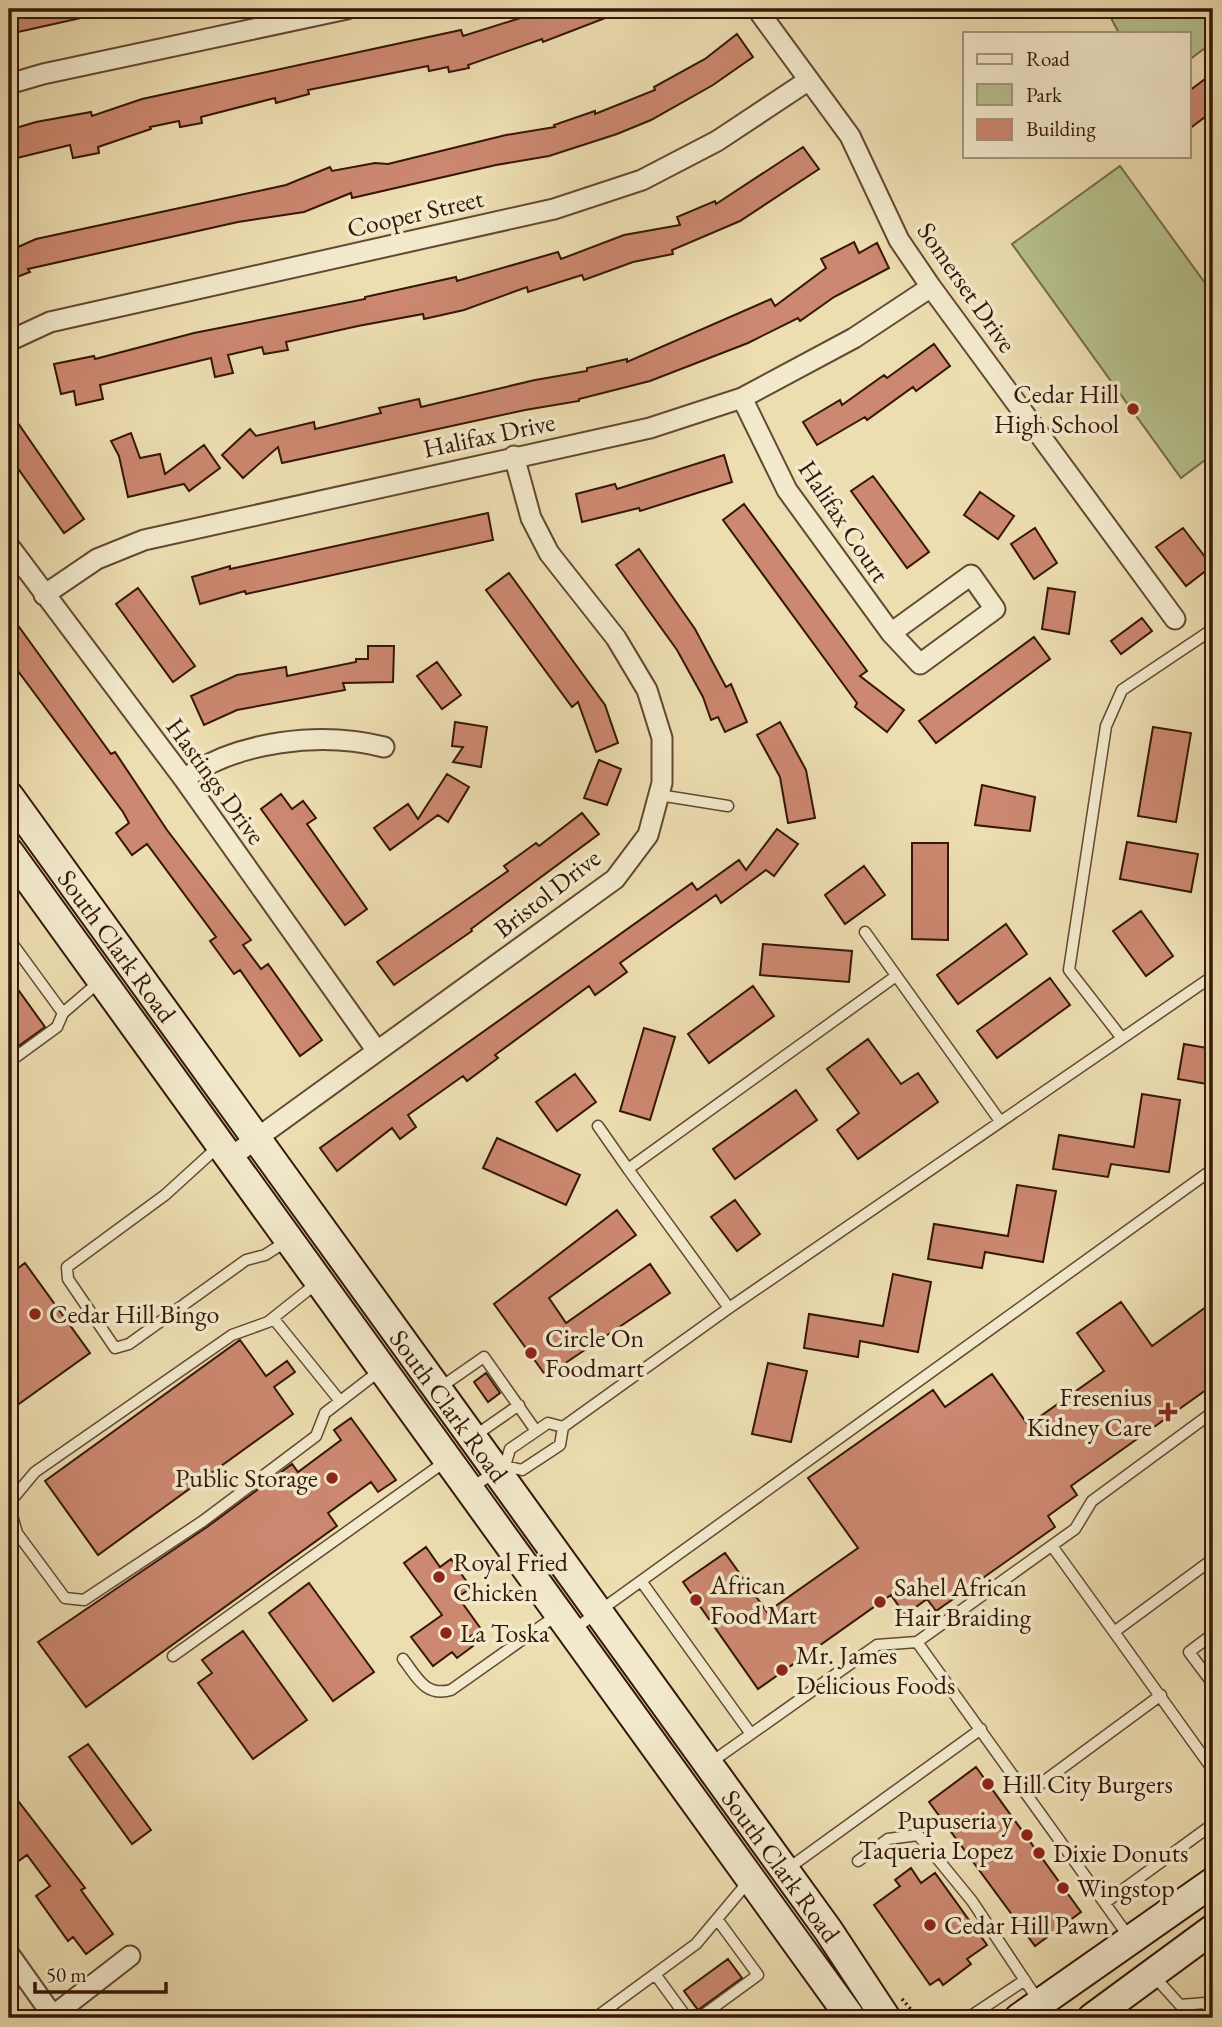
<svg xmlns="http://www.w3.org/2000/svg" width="1222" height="2027" font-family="'EB Garamond',serif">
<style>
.green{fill:#b6c28e;stroke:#766c4a;stroke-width:2}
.building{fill:#cc8870;stroke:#351607;stroke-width:2}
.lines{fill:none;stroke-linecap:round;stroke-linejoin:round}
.service-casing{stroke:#634832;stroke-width:13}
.minor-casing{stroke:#634832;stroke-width:23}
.secondary-casing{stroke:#351607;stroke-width:32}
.path{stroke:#351607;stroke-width:3.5;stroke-dasharray:2 3.5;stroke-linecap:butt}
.service{stroke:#f3eacd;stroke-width:10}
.minor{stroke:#f3eacd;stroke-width:19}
.secondary{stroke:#f3eacd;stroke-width:28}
.poi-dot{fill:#8f2418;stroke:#f3eacd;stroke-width:2.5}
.labels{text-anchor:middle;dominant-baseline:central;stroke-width:7;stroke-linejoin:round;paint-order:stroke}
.street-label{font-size:26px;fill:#351607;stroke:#f3eacd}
.poi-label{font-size:26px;fill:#351607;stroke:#f3eacd;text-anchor:start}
</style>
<rect width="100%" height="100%" fill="#eddeb2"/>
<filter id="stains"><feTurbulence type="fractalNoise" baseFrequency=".00286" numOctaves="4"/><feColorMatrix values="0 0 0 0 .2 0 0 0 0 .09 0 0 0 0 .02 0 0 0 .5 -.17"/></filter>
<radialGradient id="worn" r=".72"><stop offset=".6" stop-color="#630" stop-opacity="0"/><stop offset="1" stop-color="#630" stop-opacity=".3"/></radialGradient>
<path class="green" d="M1106,9H1213V42L1189,60V33H1119Z
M1120,166L1213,294V454L1181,478L1012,244Z"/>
<path class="building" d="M9,9H99V14L9,34Z
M549,9L626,10L543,42L542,39L468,65L469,68L449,72L448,67L429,71L428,66L308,90L309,94L276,103L275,98L201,117L202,123L180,127L179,121L150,127L151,129L98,147L99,153L73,158L70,145L9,160V130L36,122L91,112L92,116L142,99L461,30L463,36Z
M737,34L753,57L713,85L651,120L617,134L549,156L496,165L352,198L351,193L304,212L238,222L28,269L30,272L9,280V251L36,239L286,185L330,167L332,171L375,163L388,164L506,135L555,127L554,125L595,111V114L655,90L654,87L705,59Z
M1213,73V111L1189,129V91Z
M803,147L819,169L740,221L672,250L673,254L633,262L584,280L582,275L528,292L527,287L464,310L424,319L423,314L358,326L286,342L288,350L264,354L262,347L228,355L233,373L215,377L211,358L100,385L103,399L76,405L74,391L61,394L54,364L94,356L95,359L194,333L365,299V297L456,277L457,281L558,252L561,259L624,235L680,225L677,217L715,201L716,204Z
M854,242L859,253L877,243L889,268L834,297L800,321L798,318L748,343L650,381L579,399V401L525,410L282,463L278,447L243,478L222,455L250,429L256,436L314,422L315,429L381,413L379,408L419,399L421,407L535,380L587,371V368L627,359V362L771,299L775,306L826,268L821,259Z
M934,344L950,366L916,391L913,387L867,420L865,417L817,445L803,422L840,400L842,405L884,375L887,378Z
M9,410L84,519L64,533L9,456Z
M131,433L140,458L160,454L165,474L204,445L220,468L189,491L184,484L128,497L119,456L111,441Z
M724,455L732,482L640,511L639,508L582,522L576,494L615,484L617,489Z
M873,476L929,552L907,568L851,491Z
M980,492L1014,516L998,539L964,515Z
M744,504L867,671L860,676L904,710L887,732L855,707L857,703L723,520Z
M488,513L493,540L246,594L245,591L200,604L192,577L230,566V569Z
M1035,528L1057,563L1034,579L1011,544Z
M1183,528L1212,566L1186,586L1156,547Z
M639,549L695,629L726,687L731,684L747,722L725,732L718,717L711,720L703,697L677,650L616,565Z
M509,573L605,705L618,743L596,752L578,702L572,707L486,590Z
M138,588L195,666L173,682L116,604Z
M1048,588L1075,592L1069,634L1042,629Z
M9,613L111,754L115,752L167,830L251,940L243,945L261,969L268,964L322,1040L300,1056L240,970L234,974L210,941L216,937L147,844L132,855L116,833L129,823L123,812L9,659Z
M1142,618L1152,631L1121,654L1111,641Z
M1034,637L1050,659L936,743L919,721Z
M368,646H394L393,682L343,683L345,690L237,710L204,725L191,696L237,675L286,667L287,676L356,662V659H368Z
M437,662L461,695L442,709L417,676Z
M455,722L487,727L481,767L453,762L463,747L452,746Z
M780,722L806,770L815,818L788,823L780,777L757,735Z
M1153,727L1191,733L1176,822L1138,816Z
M599,760L621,769L607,805L584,798Z
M447,774L469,787L448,822L438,815L390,850L374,828L408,804L418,819Z
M982,785L1035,797L1030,831L975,825Z
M281,794L292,809L303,801L316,818L307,824L367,909L345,925L261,809Z
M582,813L599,834L471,929L472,931L394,985L377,962L508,871L504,866L536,843L539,846Z
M777,829L798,844L774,876L766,870L721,903L716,895L620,963L627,972L595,995L589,986L495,1055L498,1058L467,1081L463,1076L408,1115L416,1127L400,1139L392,1128L337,1171L320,1148L692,883L697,890L739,860L746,870Z
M1127,842L1198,854L1191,892L1120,879Z
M912,843H948V940L912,939Z
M864,866L885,895L845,924L825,895Z
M1141,911L1173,956L1146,976L1113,931Z
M1006,924L1027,954L958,1004L937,975Z
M763,944L852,951L849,982L760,975Z
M9,977L45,1027L9,1053Z
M1050,978L1070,1005L997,1058L977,1031Z
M753,986L774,1016L709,1063L688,1034Z
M644,1028L675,1037L650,1120L620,1111Z
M868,1039L901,1084L918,1073L938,1102L858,1159L837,1130L859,1113L827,1069Z
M1184,1044L1213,1049V1085L1178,1079Z
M575,1074L596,1102L557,1131L536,1102Z
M796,1090L817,1120L735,1179L713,1149Z
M1142,1094L1180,1100L1169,1172L1111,1164L1108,1177L1053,1169L1059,1135L1134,1147Z
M497,1138L580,1175L566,1205L483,1168Z
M1017,1185L1056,1191L1043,1262L985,1252L982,1268L928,1259L934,1224L1008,1236Z
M735,1200L760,1234L737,1251L711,1217Z
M617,1210L636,1235L549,1298L566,1323L650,1264L670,1293L546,1376L494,1304Z
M25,1263L90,1353L9,1411V1275Z
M893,1274L931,1282L918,1352L860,1341L858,1357L804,1348L809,1314L883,1326Z
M1121,1302L1152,1346L1213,1302V1385L1071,1486L1077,1495L1048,1516L1055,1527L936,1611L927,1599L905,1615L891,1595L758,1689L683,1582L725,1553L767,1612L858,1548L808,1478L933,1390L945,1407L992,1374L1028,1425L1104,1371L1077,1333Z
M240,1340L266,1376L287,1361L295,1372L274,1387L293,1414L98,1555L45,1481Z
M768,1363L807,1371L791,1442L752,1434Z
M486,1373L500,1393L488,1402L474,1382Z
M351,1418L396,1480L378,1492L371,1482L328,1513L337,1526L86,1707L38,1642L207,1527L292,1464L298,1472L341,1440L334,1430Z
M426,1547L440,1567L451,1559L471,1588L458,1597L481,1629L468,1638L473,1646L457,1658L452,1652L433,1666L411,1637L442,1615L404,1563Z
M309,1583L374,1672L333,1701L269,1613Z
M243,1631L307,1720L253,1759L198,1683L212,1673L202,1660Z
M88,1744L151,1830L132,1844L69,1757Z
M976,1767L1081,1912L1035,1946L929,1802Z
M9,1789L85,1888L81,1890L113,1934L86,1954L73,1937L68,1941L36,1896L50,1886L27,1855L9,1868Z
M911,1868L921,1883L935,1873L987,1945L967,1959L971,1964L943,1985L939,1979L930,1985L874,1905L900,1886L895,1880Z
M728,1959L742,1978L698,2010L684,1991Z"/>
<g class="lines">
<g class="service-casing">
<path id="service" d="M659,795L728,806
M865,932L1000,1121
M9,939L63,1013
M1121,1037L1069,970L1106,726L1122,690L1213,629
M9,1062L57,1027L63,1013L99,982
M598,1126L628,1169
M220,1145L165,1195L67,1267L68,1279L115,1348L129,1344L246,1260L265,1255L287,1241
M729,1308L628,1169L896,976
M273,1318L340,1401
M438,1389L484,1357L536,1431
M473,1437L519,1405
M505,1466L522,1470L560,1445L563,1427L729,1308L1213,976
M472,1487L505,1466L510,1449L548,1423L563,1427
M9,1503L35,1472L232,1335L268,1322L317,1283
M9,1505L17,1533L65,1598L84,1600L203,1521L316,1436L325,1413L382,1369
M1052,1546L1114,1632
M1213,1559L1114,1632L1213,1770
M641,1581L751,1734
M573,1630L1213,1169
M1213,1634L1189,1652L1213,1684
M917,1642L1129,1937
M173,1656L446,1461
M403,1659C417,1677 425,1697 451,1690L557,1615
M710,1763L877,1645L917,1642L1075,1529L1092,1501L1213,1412
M1028,1793L1161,1695
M858,1861L888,1839L918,1835L972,1901L1038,2000
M786,1870L981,1729
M1106,1902L1213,1824
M655,1974L687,2018
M1153,1975L1180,2005L1205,2003L1213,2015
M595,2018L696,1944L748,1882
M699,2018L758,1975L717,1919
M968,2018L1025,1980"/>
</g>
<g class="minor-casing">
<path id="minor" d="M757,9L850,136L899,240L931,287L1175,619
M9,84L43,74L347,9
M9,341L50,322L81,315L554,209L642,180L717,141L809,80
M742,398L787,490L891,633L920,664L995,609L971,575L891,633
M9,546L184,779L377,1051
M44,595L97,559L144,540L650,428L742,398L854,338L931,287
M184,779C237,741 321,731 384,747
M231,1157L615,879L648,835L662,783V738L647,690L616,638L549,553L531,518L514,456
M9,1954L53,2016
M50,2018L130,1956"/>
</g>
<g class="secondary-casing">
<path id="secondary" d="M9,796L828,1930L886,2018
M9,852L851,2018
M1019,2018L1213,1882
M1092,2018L1213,1929"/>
</g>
<path class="path" d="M902,1999L918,2018"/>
<use href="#service" class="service"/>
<use href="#minor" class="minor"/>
<use href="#secondary" class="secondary"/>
</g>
<g class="poi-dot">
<circle cx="1133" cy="409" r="7"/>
<circle cx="35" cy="1314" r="7"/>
<circle cx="531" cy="1353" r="7"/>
<path d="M1164.5 1401.5h7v7h7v7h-7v7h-7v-7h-7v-7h7z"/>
<circle cx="332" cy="1478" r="7"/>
<circle cx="439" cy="1577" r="7"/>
<circle cx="696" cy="1600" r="7"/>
<circle cx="880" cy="1602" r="7"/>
<circle cx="446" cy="1633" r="7"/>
<circle cx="782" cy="1670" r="7"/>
<circle cx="988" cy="1784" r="7"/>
<circle cx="1027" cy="1835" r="7"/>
<circle cx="1039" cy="1853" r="7"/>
<circle cx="1063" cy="1888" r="7"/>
<circle cx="930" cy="1925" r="7"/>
</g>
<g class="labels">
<g class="street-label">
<text transform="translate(415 213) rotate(-13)">Cooper Street</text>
<text transform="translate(967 287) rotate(55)">Somerset Drive</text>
<text transform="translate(489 435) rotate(-12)">Halifax Drive</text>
<text transform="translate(844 521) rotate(56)">Halifax Court</text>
<text transform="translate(216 781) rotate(54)">Hastings Drive</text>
<text transform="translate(547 893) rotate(-38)">Bristol Drive</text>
<text transform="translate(117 946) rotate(54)">South Clark Road</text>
<text transform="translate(449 1406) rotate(54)">South Clark Road</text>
<text transform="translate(781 1866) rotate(54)">South Clark Road</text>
</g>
<g class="poi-label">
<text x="1119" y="394" text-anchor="end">Cedar Hill<tspan x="1119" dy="30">High School</tspan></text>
<text x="49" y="1314">Cedar Hill Bingo</text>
<text x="545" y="1338">Circle On<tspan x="545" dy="30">Foodmart</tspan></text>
<text x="1152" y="1397" text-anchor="end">Fresenius<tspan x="1152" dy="30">Kidney Care</tspan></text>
<text x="318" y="1478" text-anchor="end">Public Storage</text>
<text x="453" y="1562">Royal Fried<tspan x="453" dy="30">Chicken</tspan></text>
<text x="710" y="1585">African<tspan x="710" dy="30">Food Mart</tspan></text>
<text x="894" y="1587">Sahel African<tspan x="894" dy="30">Hair Braiding</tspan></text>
<text x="460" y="1633">La Toska</text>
<text x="796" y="1655">Mr. James<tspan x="796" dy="30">Delicious Foods</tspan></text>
<text x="1002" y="1784">Hill City Burgers</text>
<text x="1013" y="1820" text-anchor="end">Pupuseria y<tspan x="1013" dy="30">Taqueria Lopez</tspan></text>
<text x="1053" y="1853">Dixie Donuts</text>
<text x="1077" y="1888">Wingstop</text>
<text x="944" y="1925">Cedar Hill Pawn</text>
</g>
</g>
<rect width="1222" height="2027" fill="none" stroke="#eddeb2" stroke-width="35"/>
<rect x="10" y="10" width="1201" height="2006" fill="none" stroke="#351607" stroke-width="3.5"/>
<rect x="18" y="18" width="1187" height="1992" fill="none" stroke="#351607" stroke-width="2"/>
<rect x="963" y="32" width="228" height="126" fill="#f3eacd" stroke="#a7957e" stroke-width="2"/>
<rect x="977" y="54" width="35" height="10" fill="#f3eacd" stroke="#a7957e" stroke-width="2"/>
<text x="1026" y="66" font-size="21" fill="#351607">Road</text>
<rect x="977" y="84" width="35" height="21" fill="#b6c28e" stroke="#a7957e" stroke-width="2"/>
<text x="1026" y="102" font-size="21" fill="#351607">Park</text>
<rect x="977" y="119" width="35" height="21" fill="#cc8870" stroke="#a7957e" stroke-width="2"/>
<text x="1026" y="136" font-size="21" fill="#351607">Building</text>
<path d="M35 1982v10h131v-10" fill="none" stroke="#351607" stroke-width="3.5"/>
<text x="46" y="1982" font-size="21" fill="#351607" stroke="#f3eacd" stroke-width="5" paint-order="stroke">50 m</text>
<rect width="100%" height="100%" filter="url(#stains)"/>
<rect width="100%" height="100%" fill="url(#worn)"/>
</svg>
